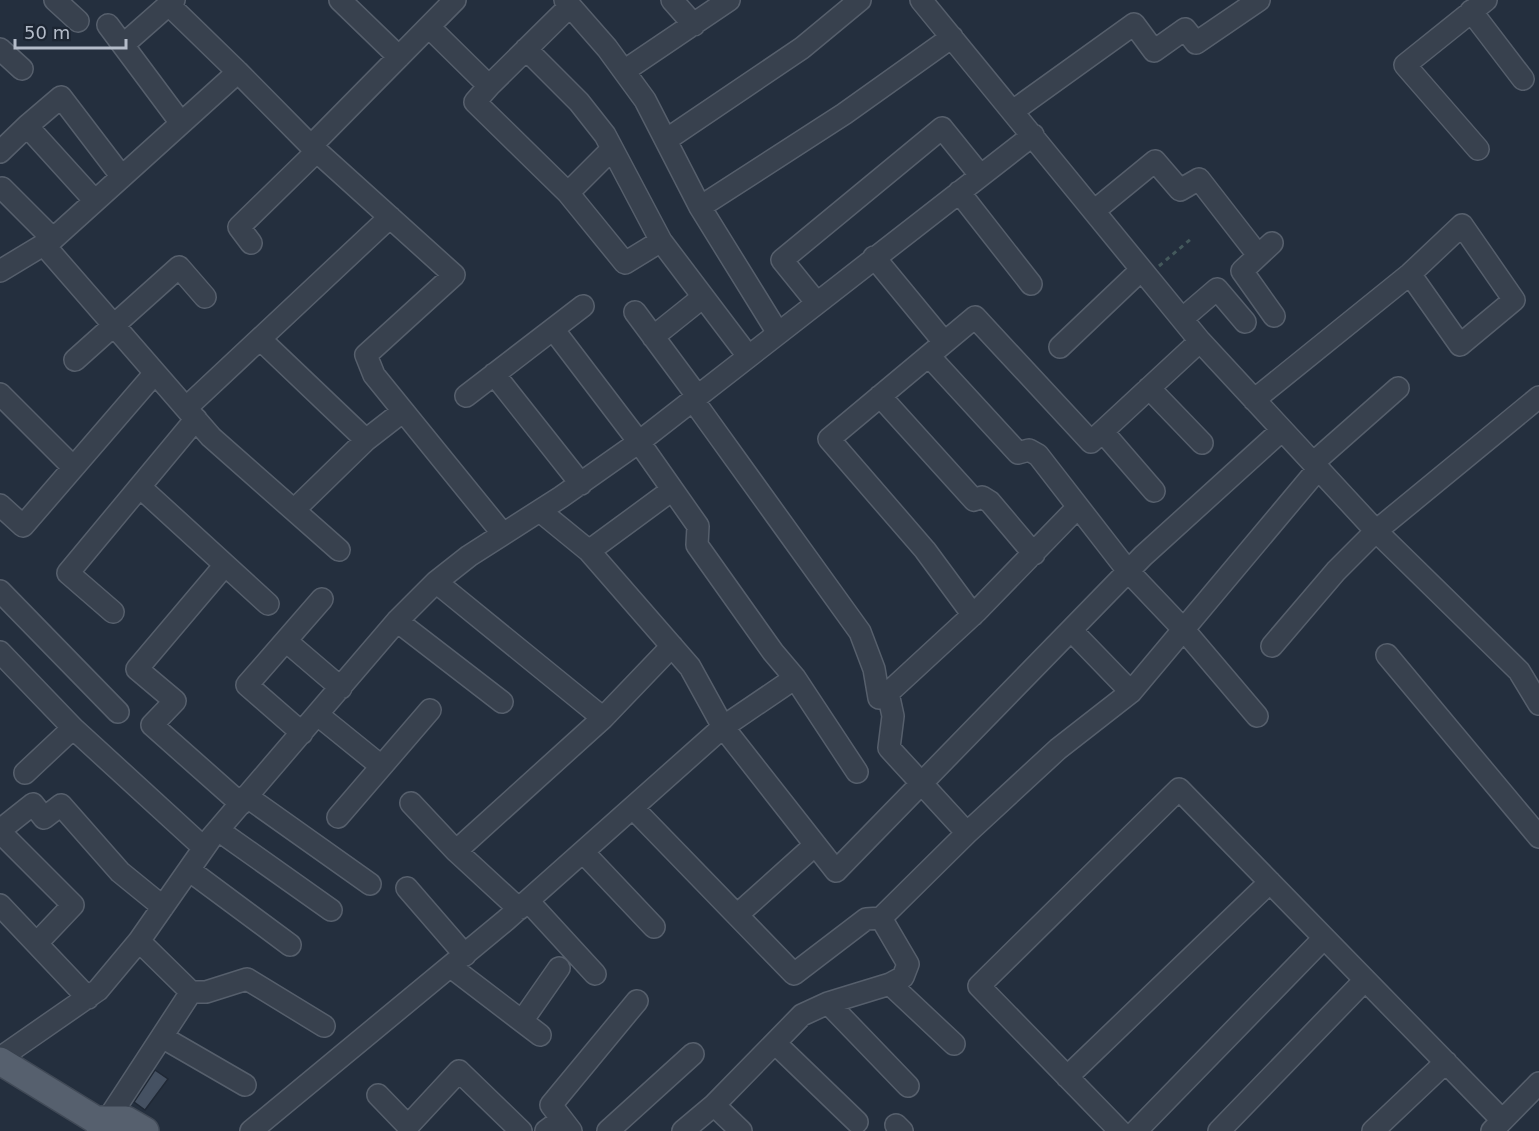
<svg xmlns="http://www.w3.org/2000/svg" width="1539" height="1131" font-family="'DejaVu Sans',sans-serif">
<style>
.building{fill:#455162;stroke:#1f2835;stroke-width:1.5}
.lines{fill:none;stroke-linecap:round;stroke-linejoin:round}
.minor-casing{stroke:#565f6c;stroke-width:24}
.major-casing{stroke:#414a57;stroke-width:30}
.path{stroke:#44595c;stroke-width:3;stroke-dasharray:4.5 4.5;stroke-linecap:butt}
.minor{stroke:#38414e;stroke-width:21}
.major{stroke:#56606e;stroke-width:27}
</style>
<rect width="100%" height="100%" fill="#242f3e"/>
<path class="building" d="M155,1070L168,1079L145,1110L134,1102Z"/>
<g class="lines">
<g class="minor-casing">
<path id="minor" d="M55,0L78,21
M340,0L399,57
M565,0L607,48L645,100L700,207L778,333
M672,0L694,25
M921,0L1200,341L1376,531L1539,397
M169,5L238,72
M570,6L489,86L475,102L568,193L625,263L661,241
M1471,11L1523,79
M108,25L181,123
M429,27L489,86
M123,45L174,0
M0,49L22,69
M526,49L579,102L605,135L661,241L748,356
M624,71L729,0
M1013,111L1134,24L1154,51L1185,29L1196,43L1259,0
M666,140L802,48L860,0
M311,146L454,275L366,355L374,375L503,534
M1478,149L1405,65L1486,0
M0,152L27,126
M2,188L53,239
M959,192L1031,284
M568,193L612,149
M95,201L27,126L61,97L122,177
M700,207L844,114L952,37
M1094,211L1155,161L1180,190L1199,179L1258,255
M251,243L239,227L317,151
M1272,243L1242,271L1274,316
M44,245L211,437L339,550
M874,257L944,342
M0,271L53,239L238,72L311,146L455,0
M816,302L782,260L942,128L980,175
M635,312L698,397
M1182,319L1217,289L1245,322
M553,329L639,442L698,526L697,545L773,652L795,678L857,772
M653,337L703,297
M260,339L366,440
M1060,347L1141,270
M929,356L1018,453L1029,450L1038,455L1128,571L1184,630L1257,716
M75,360L179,267L205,297
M494,374L581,484
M1149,388L1202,443
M0,394L73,467
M466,396L583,306
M880,396L974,500L982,497L990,502L1034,554
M693,400L860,632L874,669L879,698L888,693L977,611L1078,507
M1254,400L1410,274L1462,225L1514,300L1460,345L1410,274
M186,408L390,217
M1103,432L1154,491
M1313,463L1398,388
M140,487L268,604
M0,505L23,526L155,373
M294,510L366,440L402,412
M540,511L589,551L690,667L723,727L836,871L1143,556L1282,430
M589,551L672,490
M225,565L137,669L175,701L152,725L241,804
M436,582L603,718
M0,591L118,712
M113,612L68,573L196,419
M973,615L925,550L829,439L975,317L1091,442L1200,341
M397,621L502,702
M1071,630L1131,692
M286,641L341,688
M1272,646L1336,571L1376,531L1519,671L1539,704
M0,652L73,728L204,848
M1387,655L1539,837
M888,693L893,716L889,748L967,833
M318,715L381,766
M302,733L247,685L322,599
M25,773L73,728
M246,796L370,884
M411,803L456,851L519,909
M633,808L794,974L866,919L881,918L967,833L1058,749L1131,692L1318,469
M338,817L430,710
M0,830L33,804L44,818L61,805L120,872L163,907
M218,830L331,910
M0,832L73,905L37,943
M456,851L603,718L672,646
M583,852L654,927
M189,870L290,945
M407,888L465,955
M528,901L595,974
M0,905L88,998
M737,915L815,845
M451,967L540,1035
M890,984L954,1044
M191,992H206L247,979L324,1026
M828,1003L908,1086
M522,1021L559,968
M162,1037L245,1085
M775,1043L857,1122
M0,1058L98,990L139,941
M1067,1077L1270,882
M378,1095L408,1126L459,1071L521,1131
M714,1105L741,1131
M108,1119L191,992L139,941L211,838L397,621L436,582L469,556L561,497L639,442L1033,135
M896,1125L902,1131
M251,1131L506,920L723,727L795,678
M546,1131L561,1120
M571,1131L551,1105L637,1001
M608,1131L693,1054
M683,1131L714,1105L802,1015L828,1003L890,984L903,977L908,964L881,918
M1120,1131L979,986L1179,789L1502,1120
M1136,1131L1324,938
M1219,1131L1365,980
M1373,1131L1446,1062
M1492,1131L1539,1083"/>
</g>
<g class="major-casing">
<path id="major" d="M0,1061L96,1120L103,1131
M96,1120H126L145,1131"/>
</g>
<path class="path" d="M1159,266L1192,238"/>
<use href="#minor" class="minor"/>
<use href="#major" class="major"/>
</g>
<path d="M15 39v9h111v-9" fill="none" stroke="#b4bcc9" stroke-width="3"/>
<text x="24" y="39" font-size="18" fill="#b4bcc9" stroke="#1d2633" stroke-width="4.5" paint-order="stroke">50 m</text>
</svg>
